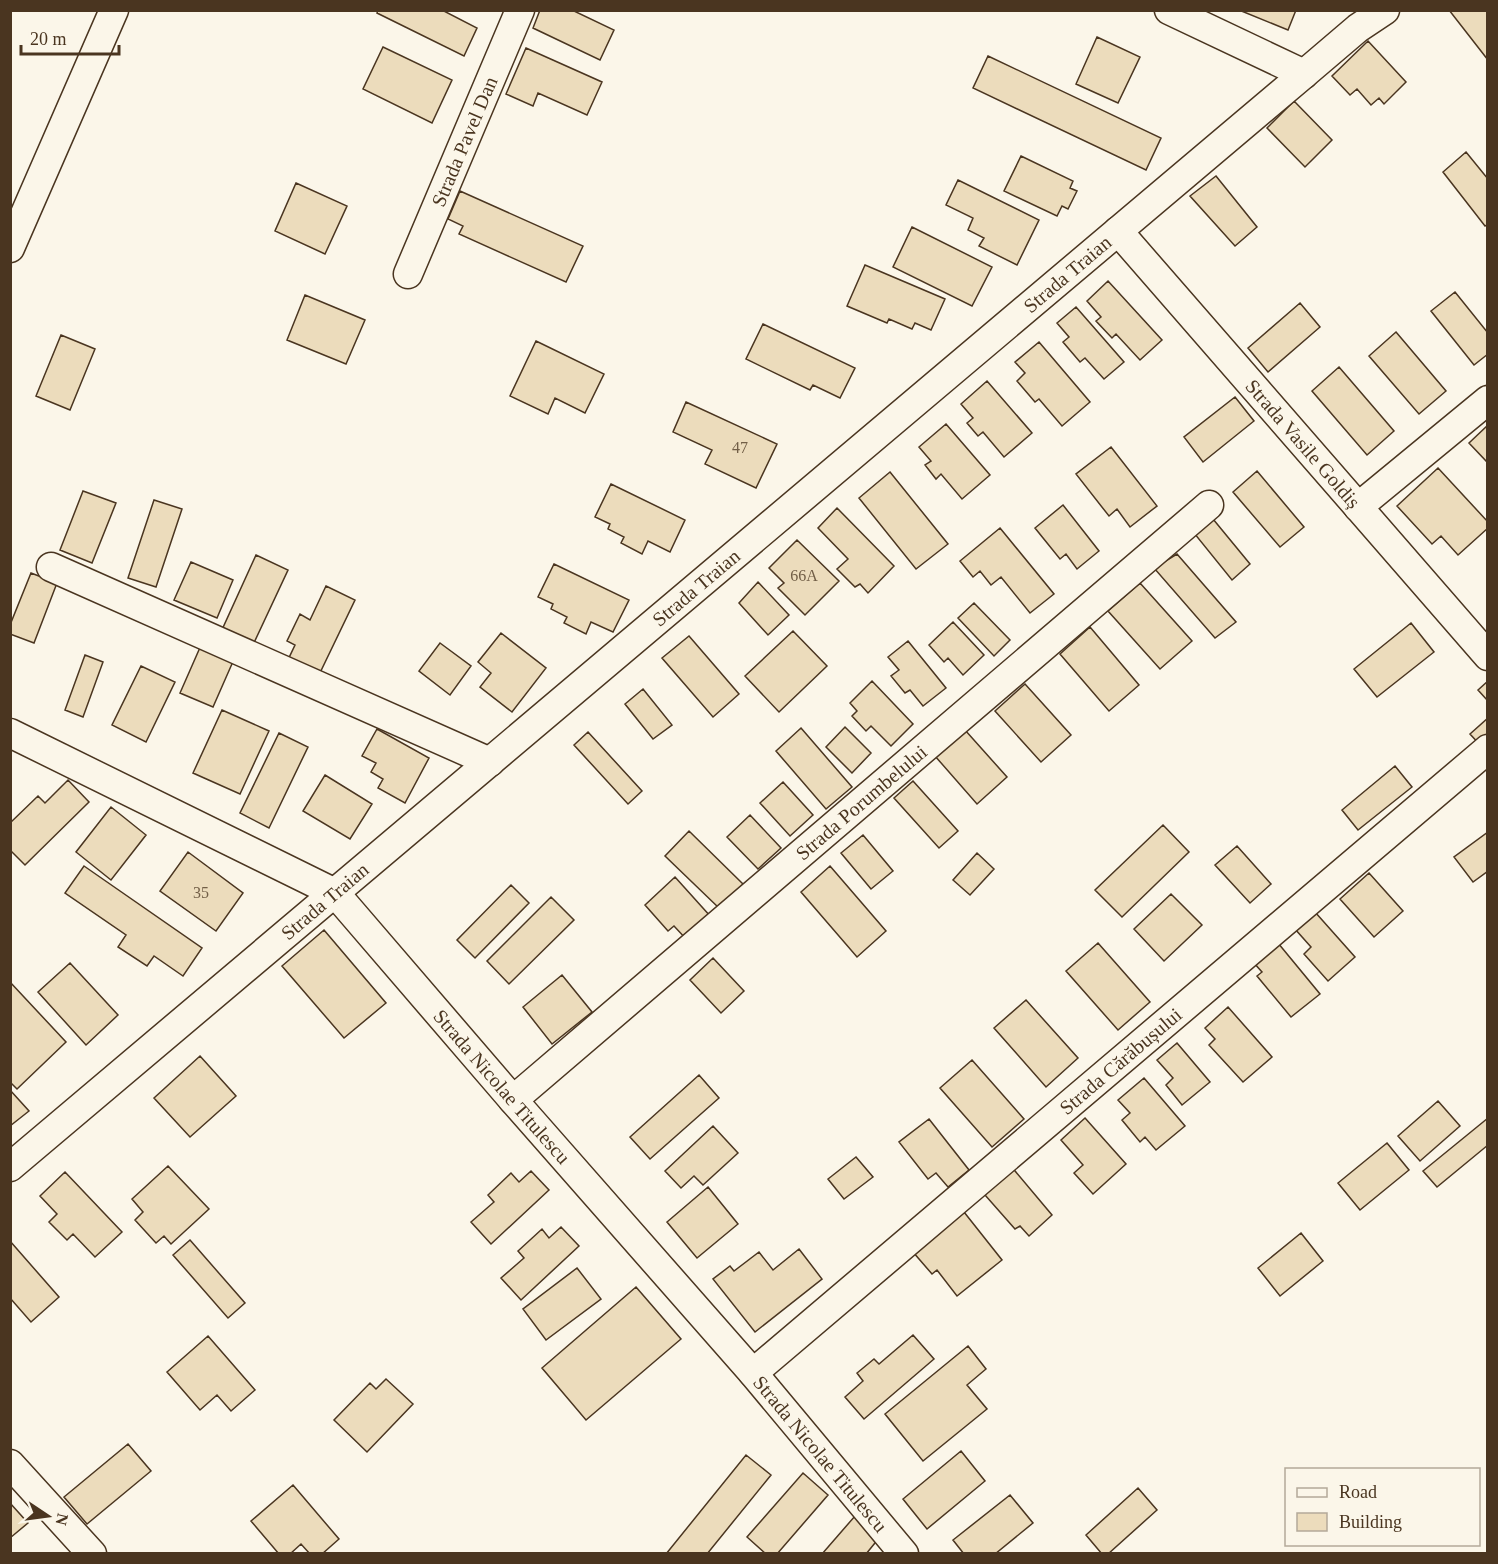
<svg xmlns="http://www.w3.org/2000/svg" width="1498" height="1564" font-family="'Times New Roman',serif">
<style>
.building{fill:#ecdcbc;stroke:#4a3520;stroke-width:1.5}
.lines{fill:none;stroke-linecap:round;stroke-linejoin:round}
.street-casing{stroke:#4a3520;stroke-width:31}
.street{stroke:#fbf6e9;stroke-width:28}
.labels{text-anchor:middle;dominant-baseline:central;stroke-width:4.5;stroke-linejoin:round;paint-order:stroke}
.number-label{font-size:16px;fill:#725f47}
.street-label{font-size:20px;fill:#4a3520;stroke:#fbf6e9}
</style>
<rect width="100%" height="100%" fill="#fbf6e9"/>
<path class="building" d="M378,10H442L477,28L464,56L377,13Z
M540,10H572L614,30L600,60L533,28Z
M1239,10H1296L1288,30Z
M1449,10H1488V60Z
M1097,37L1140,57L1118,103L1076,84Z
M1368,41L1406,82L1384,104L1379,98L1371,105L1357,89L1350,95L1332,76Z
M383,47L452,80L432,123L363,89Z
M526,48L602,82L587,115L538,93L533,106L506,94Z
M988,56L1161,138L1146,170L973,88Z
M1294,101L1332,140L1305,167L1267,128Z
M1466,152L1488,179V224L1485,226L1443,172Z
M1021,156L1073,181L1070,188L1077,191L1068,209L1062,206L1057,216L1004,191Z
M1216,176L1257,227L1235,246L1190,196Z
M958,180L1039,220L1017,265L979,246L984,238L968,230L973,218L946,205Z
M296,183L347,206L325,254L275,231Z
M460,191L583,246L566,282L459,234L463,226L448,219Z
M912,227L992,267L972,306L893,267Z
M865,265L945,299L931,330L915,323L912,329L889,319L887,323L847,306Z
M1108,281L1162,340L1140,360L1116,334L1112,338L1096,321L1101,317L1087,301Z
M1455,292L1488,333V354L1474,365L1431,311Z
M305,295L365,320L346,364L287,340Z
M1300,303L1320,327L1268,372L1248,348Z
M1076,307L1124,362L1104,379L1085,358L1080,362L1063,342L1069,337L1057,323Z
M763,324L855,368L840,398L813,385L810,390L746,359Z
M1396,332L1446,391L1419,414L1369,356Z
M61,335L95,349L70,410L36,396Z
M536,341L604,374L585,413L555,398L548,414L510,396Z
M1039,342L1090,402L1062,426L1039,399L1035,402L1017,381L1025,373L1015,362Z
M1339,367L1394,431L1367,455L1312,391Z
M987,381L1032,433L1004,457L983,432L978,436L967,423L973,418L961,404Z
M1235,397L1254,421L1203,462L1184,437Z
M686,402L777,444L756,488L705,464L712,450L673,432Z
M946,424L990,475L962,499L941,474L936,479L925,465L931,461L919,447Z
M1488,425V463L1469,443Z
M1111,447L1157,506L1130,527L1117,509L1109,516L1076,474Z
M1438,468L1488,522V528L1458,555L1441,536L1432,544L1397,506Z
M1257,471L1304,527L1280,547L1233,492Z
M890,472L948,544L916,569L859,498Z
M611,484L685,520L670,552L648,541L642,554L621,543L624,537L608,529L610,524L595,517Z
M83,491L116,503L92,563L60,550Z
M154,500L182,509L156,587L128,578Z
M1063,505L1099,551L1077,569L1066,554L1060,559L1035,528Z
M837,508L894,566L868,593L860,584L855,587L837,569L848,559L818,528Z
M1213,519L1250,564L1232,580L1194,533Z
M1000,528L1054,594L1030,613L1001,577L991,585L980,571L973,577L960,561Z
M797,540L839,581L805,615L778,588L784,583L769,568Z
M1177,554L1236,622L1215,638L1154,568Z
M256,555L288,570L252,647L221,632Z
M191,562L233,580L217,618L174,600Z
M554,564L629,600L613,632L591,622L586,634L564,623L567,617L551,609L553,604L538,597Z
M31,573L57,583L34,643L10,634V625Z
M758,582L789,615L768,635L739,603Z
M1140,583L1192,641L1160,669L1108,611Z
M326,586L355,600L317,679L286,664L295,645L287,641L300,614L310,620Z
M974,603L1010,640L994,656L958,618Z
M953,622L984,655L963,675L948,658L944,662L929,645Z
M1411,623L1434,652L1377,697L1354,669Z
M1090,627L1139,685L1109,711L1060,654Z
M793,631L827,666L779,712L745,676Z
M501,633L546,668L512,712L480,687L491,673L478,662Z
M689,636L739,694L713,717L662,658Z
M908,641L946,688L923,706L910,690L905,693L891,676L899,670L888,657Z
M202,643L235,657L213,707L180,693Z
M440,643L471,666L450,695L419,671Z
M85,655L103,662L83,717L65,710Z
M141,666L175,682L146,742L112,725Z
M872,681L913,724L891,746L871,726L866,731L852,716L857,711L850,703Z
M1488,681V701L1478,690Z
M1025,684L1071,735L1041,762L995,711Z
M643,689L672,725L653,739L625,704Z
M222,710L269,731L240,794L193,773Z
M1488,718V743L1482,747L1470,734Z
M845,727L871,753L852,773L826,747Z
M801,728L852,787L826,809L776,751Z
M377,729L429,758L405,803L378,788L383,779L371,772L376,763L362,756Z
M965,730L1007,777L977,804L935,756Z
M588,732L642,791L628,804L574,745Z
M279,733L308,747L269,828L240,813Z
M1395,766L1412,787L1358,830L1342,810Z
M325,775L372,804L350,839L303,811Z
M68,780L89,802L25,865L10,850V823L38,796L45,803Z
M913,781L958,831L939,848L894,798Z
M783,782L813,815L790,836L760,803Z
M111,807L146,835L111,880L76,852Z
M750,815L781,848L758,869L727,837Z
M1163,825L1189,852L1122,917L1095,890Z
M689,831L744,885L720,909L665,856Z
M1488,832V871L1473,882L1454,857Z
M863,835L893,871L871,889L841,853Z
M1237,846L1271,884L1250,903L1215,865Z
M188,852L243,893L216,931L160,891Z
M977,853L994,869L970,895L953,880Z
M84,866L202,948L183,976L154,956L147,966L118,947L126,935L65,893Z
M830,866L886,931L857,957L801,892Z
M1369,873L1403,911L1374,937L1340,899Z
M675,877L711,917L687,940L674,926L668,931L645,905Z
M511,885L529,903L475,958L457,940Z
M1171,894L1202,925L1164,961L1134,929Z
M551,897L574,920L509,984L487,961Z
M1315,912L1355,957L1328,981L1304,954L1311,947L1295,929Z
M324,930L386,1003L344,1038L282,966Z
M1098,943L1150,1002L1118,1030L1066,971Z
M1278,943L1320,994L1291,1017L1257,976L1262,972L1254,963Z
M713,958L744,991L721,1013L690,980Z
M70,963L118,1015L86,1045L38,992Z
M562,975L592,1012L552,1044L523,1007Z
M10,982L66,1042L17,1089L10,1082Z
M1026,1000L1078,1058L1046,1087L994,1028Z
M1228,1007L1272,1057L1243,1082L1209,1045L1215,1039L1205,1028Z
M1177,1043L1210,1082L1182,1105L1166,1085L1173,1078L1157,1060Z
M200,1056L236,1096L190,1137L154,1098Z
M972,1060L1024,1119L992,1147L940,1088Z
M699,1075L719,1098L650,1159L630,1137Z
M1144,1078L1185,1126L1156,1150L1145,1137L1140,1142L1122,1120L1130,1113L1118,1100Z
M10,1090L29,1111L10,1126Z
M1438,1101L1460,1126L1420,1161L1398,1136Z
M1085,1118L1126,1164L1093,1194L1074,1173L1083,1165L1061,1140Z
M1488,1118V1145L1437,1187L1423,1171Z
M929,1119L969,1170L948,1187L936,1173L928,1179L899,1142Z
M713,1126L738,1153L703,1185L694,1176L681,1188L665,1171Z
M1387,1143L1409,1170L1360,1210L1338,1183Z
M856,1157L873,1177L844,1199L828,1179Z
M1010,1165L1052,1215L1029,1236L1020,1226L1015,1229L985,1195Z
M168,1166L209,1209L171,1244L164,1236L156,1243L135,1220L143,1212L132,1199Z
M531,1171L549,1190L491,1244L471,1222L494,1202L488,1195L511,1173L519,1182Z
M65,1172L122,1232L95,1257L73,1234L67,1240L49,1222L57,1214L40,1196Z
M708,1187L738,1224L697,1258L667,1222Z
M964,1212L1002,1260L957,1296L937,1270L932,1274L913,1252Z
M561,1227L579,1246L521,1300L501,1278L524,1258L518,1251L542,1229L549,1238Z
M1301,1233L1323,1261L1280,1296L1258,1268Z
M190,1240L245,1303L228,1318L173,1255Z
M10,1241L59,1297L31,1322L10,1298Z
M799,1249L822,1279L755,1332L713,1279L730,1266L734,1271L759,1252L773,1270Z
M577,1268L601,1299L546,1340L523,1309Z
M636,1287L681,1339L586,1420L542,1368Z
M913,1335L934,1359L864,1419L845,1397L863,1381L857,1373L874,1359L879,1364Z
M208,1336L255,1390L231,1411L217,1395L200,1410L167,1372Z
M968,1346L986,1369L967,1385L987,1409L923,1461L885,1414Z
M386,1379L413,1404L367,1452L334,1420L370,1383L376,1389Z
M128,1444L151,1471L87,1524L64,1497Z
M961,1451L985,1481L927,1529L903,1499Z
M746,1455L771,1475L707,1554H666Z
M803,1473L828,1495L777,1554H766L747,1537Z
M293,1485L339,1539L322,1554H310L301,1544L290,1554H279L251,1521Z
M1138,1488L1157,1510L1108,1554H1102L1086,1535Z
M1010,1495L1033,1523L995,1554H964L953,1540Z
M10,1503L28,1523L10,1538Z
M855,1516L879,1538L866,1554H822Z"/>
<g class="lines">
<g class="street-casing">
<g id="street">
<path d="M1169,10L1304,74"/>
<path id="s1" d="M1118,231L1488,656"/>
<path d="M10,248L114,10"/>
<path id="s2" d="M408,274L520,10"/>
<path d="M1358,507L1488,400"/>
<path d="M51,567L490,762"/>
<path id="s3" d="M10,733L335,893L513,1100L753,1373L904,1554"/>
<path id="s4" d="M513,1100L1209,505"/>
<path id="s5" d="M10,1167L1304,74L1358,28L1385,10"/>
<path id="s6" d="M753,1373L1488,749"/>
<path d="M10,1464L92,1554"/>
</g>
</g>
<use href="#street" class="street"/>
</g>
<g class="labels">
<g class="number-label">
<text x="740" y="447">47</text>
<text x="804" y="575">66A</text>
<text x="201" y="892">35</text>
</g>
<g class="street-label">
<text stroke="none"><textPath href="#s2" startOffset="144">Strada Pavel Dan</textPath></text>
<text stroke="none"><textPath href="#s5" startOffset="1384">Strada Traian</textPath></text>
<text stroke="none"><textPath href="#s1" startOffset="282">Strada Vasile Goldiș</textPath></text>
<text stroke="none"><textPath href="#s5" startOffset="898">Strada Traian</textPath></text>
<text stroke="none"><textPath href="#s4" startOffset="458">Strada Porumbelului</textPath></text>
<text stroke="none"><textPath href="#s5" startOffset="412">Strada Traian</textPath></text>
<text stroke="none"><textPath href="#s6" startOffset="482">Strada Cărăbușului</textPath></text>
<text stroke="none"><textPath href="#s3" startOffset="618">Strada Nicolae Titulescu</textPath></text>
<text stroke="none"><textPath href="#s3" startOffset="1104">Strada Nicolae Titulescu</textPath></text>
</g>
</g>
<rect width="1498" height="1564" fill="none" stroke="#4a3520" stroke-width="24"/>
<rect x="1285" y="1468" width="195" height="78" fill="#fbf6e9" stroke="#b4a999" stroke-width="1.5"/>
<rect x="1297" y="1488" width="30" height="9" fill="#fbf6e9" stroke="#b4a999" stroke-width="1.5"/>
<text x="1339" y="1498" font-size="18" fill="#4a3520">Road</text>
<rect x="1297" y="1513" width="30" height="18" fill="#ecdcbc" stroke="#b4a999" stroke-width="1.5"/>
<text x="1339" y="1528" font-size="18" fill="#4a3520">Building</text>
<g transform="translate(48 1516) rotate(103)" stroke="#fbf6e9" stroke-width="4.5" paint-order="stroke">
<path d="M0-4.5L10 22L0 15L-10 22Z" fill="#4a3520"/>
<text y="-9" font-size="16" font-weight="bold" text-anchor="middle" fill="#4a3520">N</text>
</g>
<path d="M21 45v9h98v-9" fill="none" stroke="#4a3520" stroke-width="3"/>
<text x="30" y="45" font-size="18" fill="#4a3520" stroke="#fbf6e9" stroke-width="4.5" paint-order="stroke">20 m</text>
</svg>
